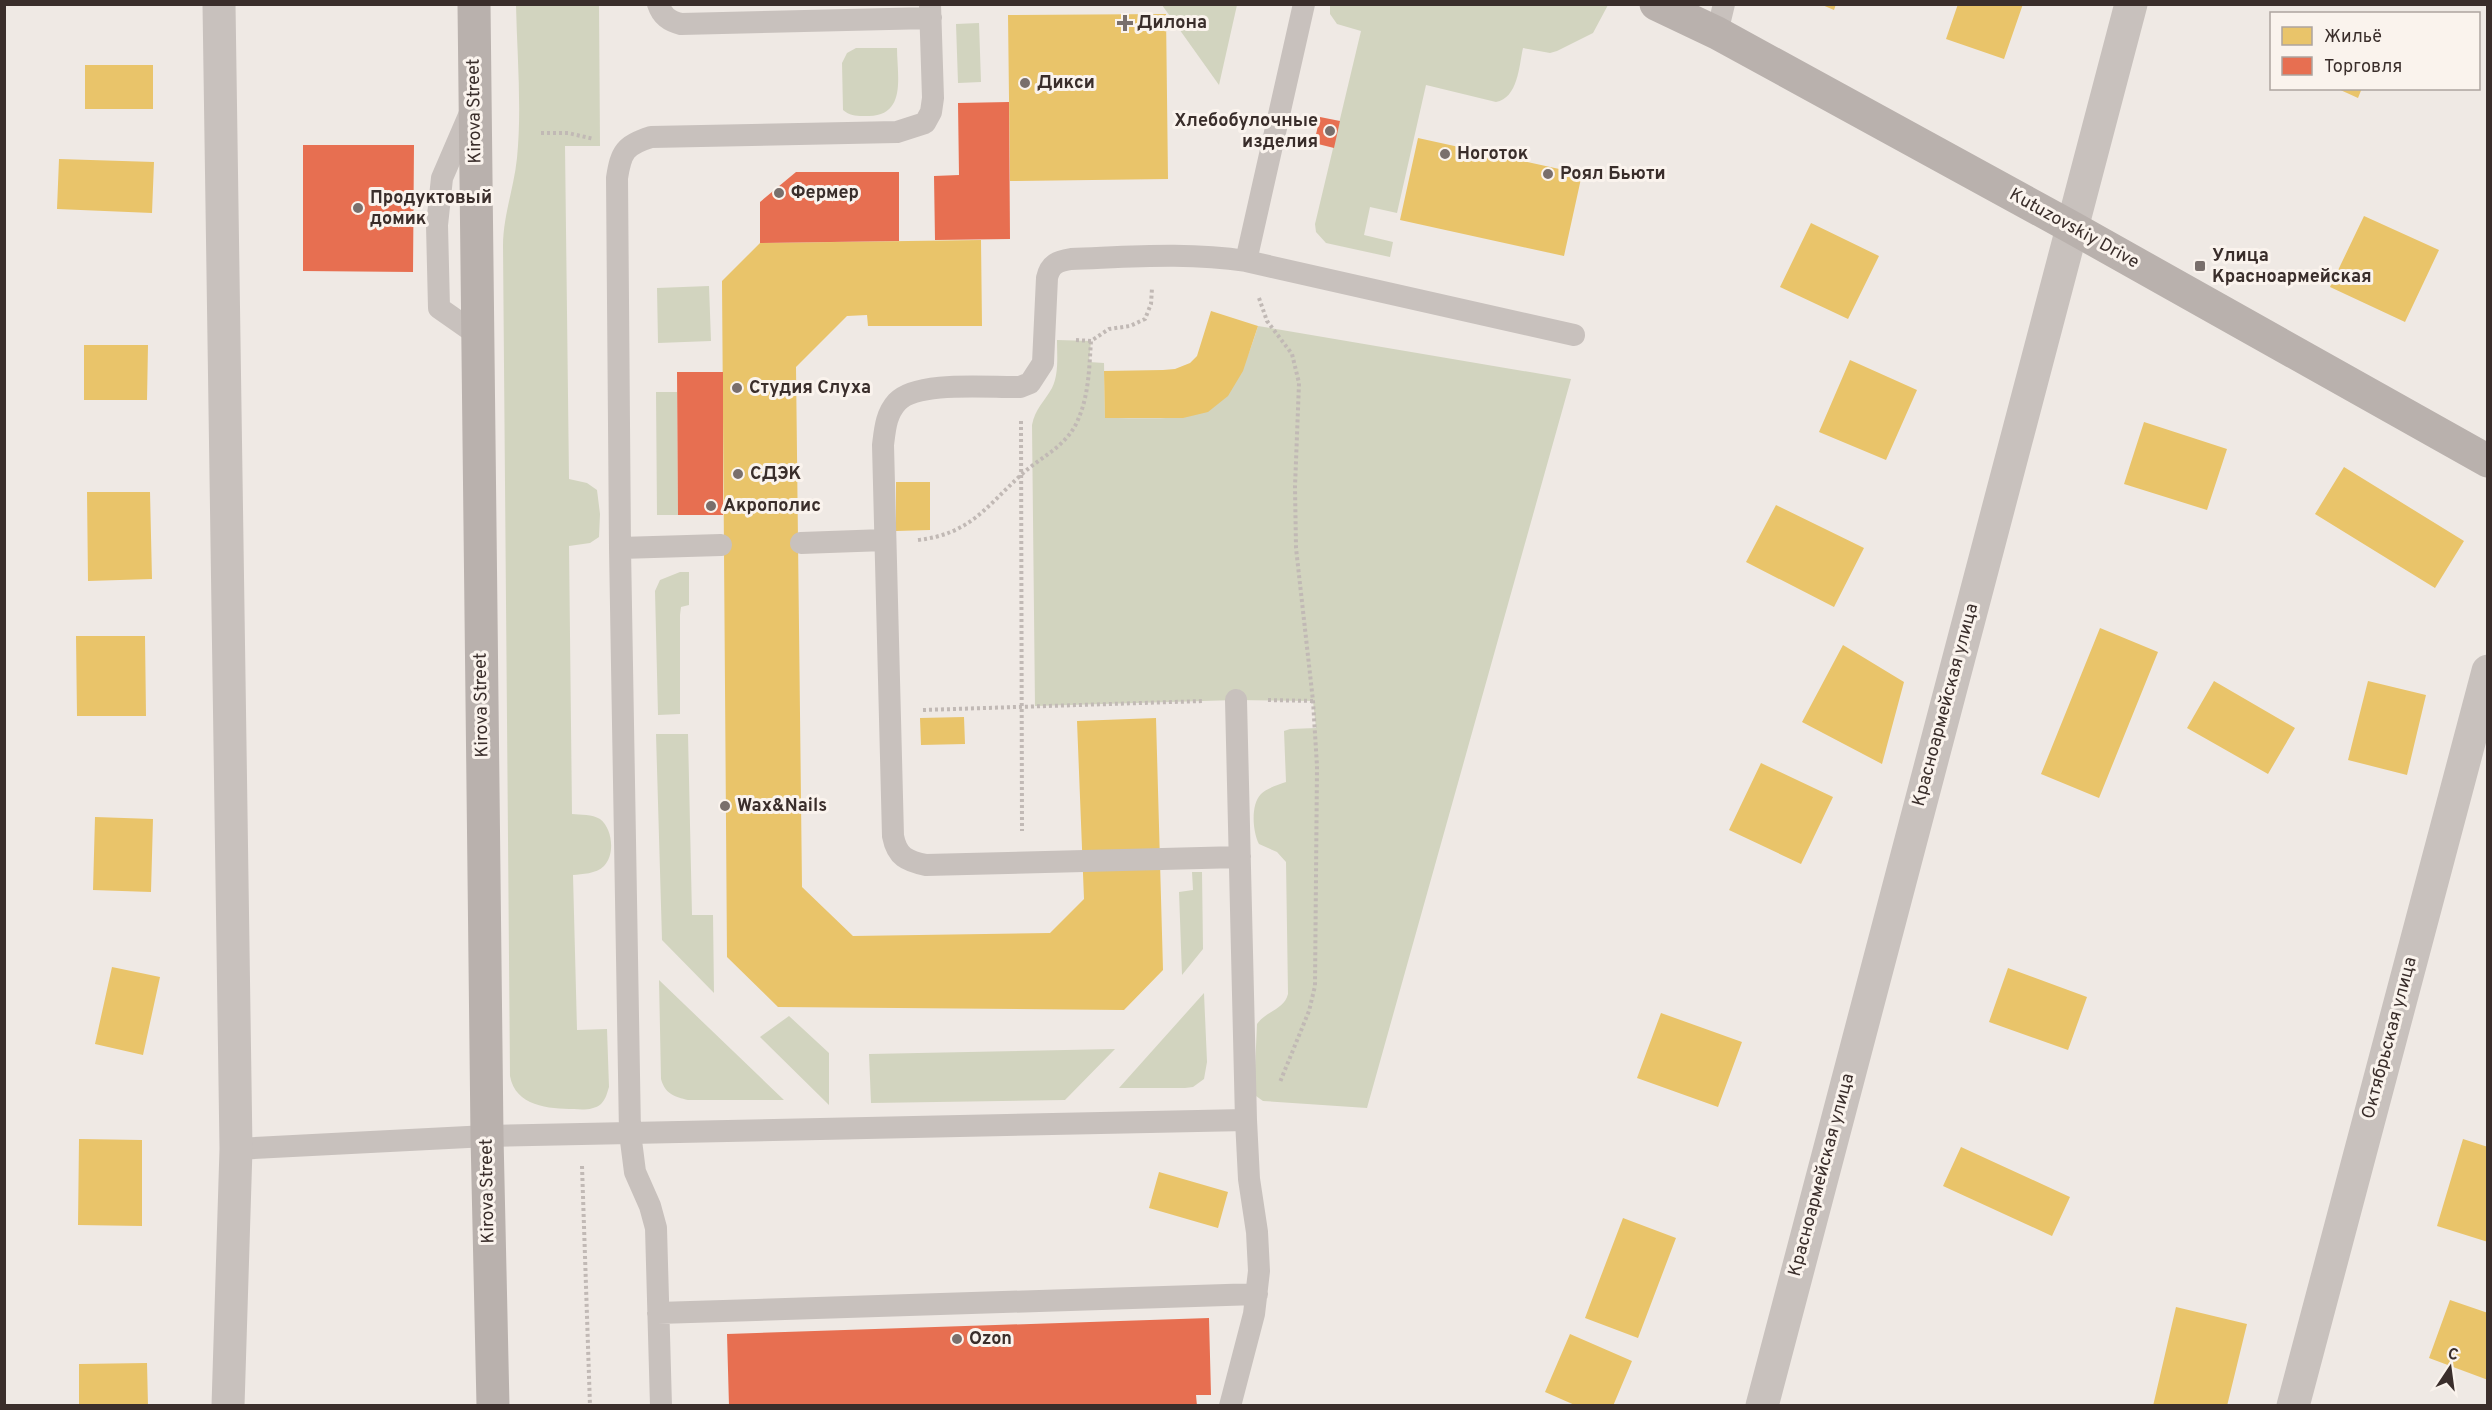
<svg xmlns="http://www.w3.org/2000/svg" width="2492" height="1410" font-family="Overpass,sans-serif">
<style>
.green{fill:#d2d4bf}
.homes{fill:#e9c46a}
.shops{fill:#e76f51}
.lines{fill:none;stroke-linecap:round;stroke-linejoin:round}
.path{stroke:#c1b9b5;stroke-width:4;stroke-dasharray:3 3;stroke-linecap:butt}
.lane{stroke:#c8c1bd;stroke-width:22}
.street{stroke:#c8c1bd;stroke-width:33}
.secondary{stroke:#b9b1ad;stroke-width:33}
.poi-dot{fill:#796f6c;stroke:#faf3ed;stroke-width:2}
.labels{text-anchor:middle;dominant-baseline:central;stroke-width:6;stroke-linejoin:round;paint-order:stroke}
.poi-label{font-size:18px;font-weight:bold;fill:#3a2e2b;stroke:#faf3ed;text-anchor:start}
.street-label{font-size:18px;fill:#3a2e2b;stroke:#faf3ed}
</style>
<rect width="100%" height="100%" fill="#efe9e4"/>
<path class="green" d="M516,5H599L600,146H565L569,479L587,483L597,490L600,514L599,537L590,543L569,546L572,814C581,815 592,814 600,819C613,829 615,855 604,866C596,874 582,874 573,875L577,1030L607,1029L609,1087C607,1093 606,1099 601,1104C594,1110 583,1110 574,1109C549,1109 515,1106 510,1076L503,246C503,216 514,188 517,158C522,108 517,55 516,5Z
M1162,5H1237L1219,85Z
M1330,5H1608L1593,33L1557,51L1550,53L1523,48C1519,66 1518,98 1496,102L1426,85L1397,213L1370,207L1364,235L1393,242L1390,257L1326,243L1316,232L1315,224L1361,31L1337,24L1330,14Z
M979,23L981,82L958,83L956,24Z
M856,48H897C897,75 907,115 869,116C859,116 851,117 843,110L842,63L847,53Z
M709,286L711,341L658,343L657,288Z
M1258,326L1571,379L1367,1108L1263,1101L1256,1096L1254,1091L1257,1024C1266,1011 1284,1010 1288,994L1286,862L1277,852L1259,844C1253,833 1250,805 1261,794C1267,788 1278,785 1286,782L1284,731L1290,729L1316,728L1313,701L1236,700L1035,706L1032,425C1035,409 1044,402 1052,388C1059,374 1057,355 1057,340L1091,341L1089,362L1104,363L1105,418C1202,418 1226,429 1258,326Z
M656,392H677L678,515H657Z
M680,572H689V605L681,607L680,615V714L658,715L655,591L660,580Z
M656,734H688L692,915H713L714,993L662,940Z
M1192,872H1202L1203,949L1182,975L1179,892L1193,890Z
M659,980L784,1100H688C675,1097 665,1094 661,1079Z
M1204,993L1207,1062L1204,1079L1193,1087L1185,1088H1119Z
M789,1016L829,1053V1105L760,1037Z
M1115,1049L1065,1100L871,1103L869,1054Z"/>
<path class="homes" d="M1820,4H1836L1834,10Z
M1958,4H2023L2004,59L1946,39Z
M1166,14L1168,179L1010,181L1008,15Z
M85,65H153V109H85Z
M2336,88H2362L2358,98Z
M1418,138L1582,174L1564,256L1400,220Z
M59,159L154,162L152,213L57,209Z
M2364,216L2439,250L2405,322L2330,287Z
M1811,223L1879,256L1848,319L1780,287Z
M981,240L982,326H868L867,315L847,316L796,367L802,887L853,936L1050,933L1084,899L1077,721L1156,718L1163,970L1124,1010L778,1007L727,957L722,281L760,243Z
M1211,311L1258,326L1243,371L1228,396L1208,412L1183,418H1105L1104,371L1163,370L1175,369L1190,363L1197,356Z
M84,345H148L147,400H84Z
M1850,360L1917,390L1886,460L1819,432Z
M2144,422L2227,449L2207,510L2124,484Z
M2344,467L2464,541L2435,588L2315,514Z
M896,482H930V530L896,531Z
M87,492H150L152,579L88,581Z
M1776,505L1864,548L1834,607L1746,562Z
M2100,628L2158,652L2099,798L2041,774Z
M76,636H145L146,716H77Z
M1843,645L1904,682L1882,764L1802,722Z
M2214,681L2295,728L2268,774L2187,728Z
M2368,681L2426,695L2407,775L2348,760Z
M964,717L965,744L921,745L920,718Z
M1761,763L1833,797L1801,864L1729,830Z
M95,817L153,819L151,892L93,890Z
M112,967L160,977L143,1055L95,1044Z
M2008,968L2087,997L2068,1050L1989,1022Z
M1661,1013L1742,1042L1718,1107L1637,1078Z
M79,1139L142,1140V1226L78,1225Z
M2463,1139L2488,1147V1242L2437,1226Z
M1961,1147L2070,1197L2052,1236L1943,1186Z
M1159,1172L1228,1192L1218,1228L1149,1208Z
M1623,1218L1676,1238L1638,1338L1585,1318Z
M2450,1300L2488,1313V1380L2429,1358Z
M2176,1307L2247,1324L2227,1406H2153Z
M1570,1334L1632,1361L1613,1406H1577L1545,1392Z
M147,1363L148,1406H79V1364Z"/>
<path class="shops" d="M1009,102L1010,239L935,240L934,176L959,175L958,103Z
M1320,117L1340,121L1334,148L1314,143Z
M303,145H414L413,272L303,271Z
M796,172H899V241L760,243V202Z
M677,372H723V515H678Z
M1209,1318L1211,1395H1196L1197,1406H729L727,1334Z"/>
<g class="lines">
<path class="path" d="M541,133H568L594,139
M1259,298L1267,321L1292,354L1299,383L1295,487L1296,548L1313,701L1317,766L1315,986L1309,1011L1280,1082
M1076,340L1091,341L1109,329L1130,326L1145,319L1151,304L1152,288
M1021,421L1022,831
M918,540C970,534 986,507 1021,475C1039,458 1062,449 1075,426C1089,399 1089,370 1091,341
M1268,700L1313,701
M923,710L1204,701
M582,1166L590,1406"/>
<path class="lane" d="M658,4C662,16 669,21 681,24L931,18
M1304,4L1246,261L1574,335
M1717,33L1724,4
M470,113L442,178L437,225L439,308L479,336
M801,543L885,540
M620,548L721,545
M1240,857L926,865C907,861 897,857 893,836L883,445C885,429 886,414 897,402C917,380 992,388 1020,387L1030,383L1043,363L1047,278C1050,264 1058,261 1071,259C1129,257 1188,252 1246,261
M236,1149L487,1136L630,1133L620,548L617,178C621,152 625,145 651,137L897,132L925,123L931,112L933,98L930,4
M658,1313L1257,1294
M661,1406L656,1228L650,1206L635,1172L630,1133L1246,1120L1236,700
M1230,1406L1254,1314L1259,1271L1257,1232L1249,1179L1246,1120"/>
<path class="street" d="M219,4L236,1149L228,1406
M1762,1406L2131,4
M2293,1406L2488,671"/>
<path class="secondary" d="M474,4L487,1136L493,1406
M1656,4L1717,33L2073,228L2488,461"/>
</g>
<g class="poi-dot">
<path d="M1122 14h6v6h6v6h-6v6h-6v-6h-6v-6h6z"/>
<circle cx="1025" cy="83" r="6"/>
<circle cx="1330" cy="131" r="6"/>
<circle cx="1445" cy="154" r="6"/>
<circle cx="1548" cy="174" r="6"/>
<circle cx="779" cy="193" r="6"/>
<circle cx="358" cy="208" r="6"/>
<rect x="2194" y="260" width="12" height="12" rx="3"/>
<circle cx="737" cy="388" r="6"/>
<circle cx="738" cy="474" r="6"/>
<circle cx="711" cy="506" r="6"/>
<circle cx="725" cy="806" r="6"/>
<circle cx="957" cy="1339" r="6"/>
</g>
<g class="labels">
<g class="poi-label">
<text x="1137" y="23">Дилона</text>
<text x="1037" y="83">Дикси</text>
<text x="1318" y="121" text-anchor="end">Хлебобулочные<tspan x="1318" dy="21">изделия</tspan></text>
<text x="1457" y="154">Ноготок</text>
<text x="1560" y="174">Роял Бьюти</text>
<text x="791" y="193">Фермер</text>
<text x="370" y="198">Продуктовый<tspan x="370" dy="21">домик</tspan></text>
<text x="2212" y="256">Улица<tspan x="2212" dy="21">Красноармейская</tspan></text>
<text x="749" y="388">Студия Слуха</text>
<text x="750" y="474">СДЭК</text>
<text x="723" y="506">Акрополис</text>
<text x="737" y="806">Wax&amp;Nails</text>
<text x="969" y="1339">Ozon</text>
</g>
<g class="street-label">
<text transform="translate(475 111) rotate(-91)">Kirova Street</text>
<text transform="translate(2074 229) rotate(29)">Kutuzovskiy Drive</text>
<text transform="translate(482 705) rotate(-91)">Kirova Street</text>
<text transform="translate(1946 705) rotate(-75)">Красноармейская улица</text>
<text transform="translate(2390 1038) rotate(-75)">Октябрьская улица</text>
<text transform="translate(1822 1175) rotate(-75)">Красноармейская улица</text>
<text transform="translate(488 1191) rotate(-91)">Kirova Street</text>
</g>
</g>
<rect width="2492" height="1410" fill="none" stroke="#3a2e2b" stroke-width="12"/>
<rect x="2270" y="12" width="210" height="78" fill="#faf3ed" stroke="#ada49f" stroke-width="1.5"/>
<rect x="2282" y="27" width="30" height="18" fill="#e9c46a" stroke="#ada49f" stroke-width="1.5"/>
<text x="2324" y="42" font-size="18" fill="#3a2e2b">Жильё</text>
<rect x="2282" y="57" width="30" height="18" fill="#e76f51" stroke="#ada49f" stroke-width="1.5"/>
<text x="2324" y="72" font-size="18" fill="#3a2e2b">Торговля</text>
<g transform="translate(2450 1368) rotate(13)" stroke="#faf3ed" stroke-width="4.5" paint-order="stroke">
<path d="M0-4.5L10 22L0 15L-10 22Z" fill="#3a2e2b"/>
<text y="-9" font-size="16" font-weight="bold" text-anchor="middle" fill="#3a2e2b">С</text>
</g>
</svg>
